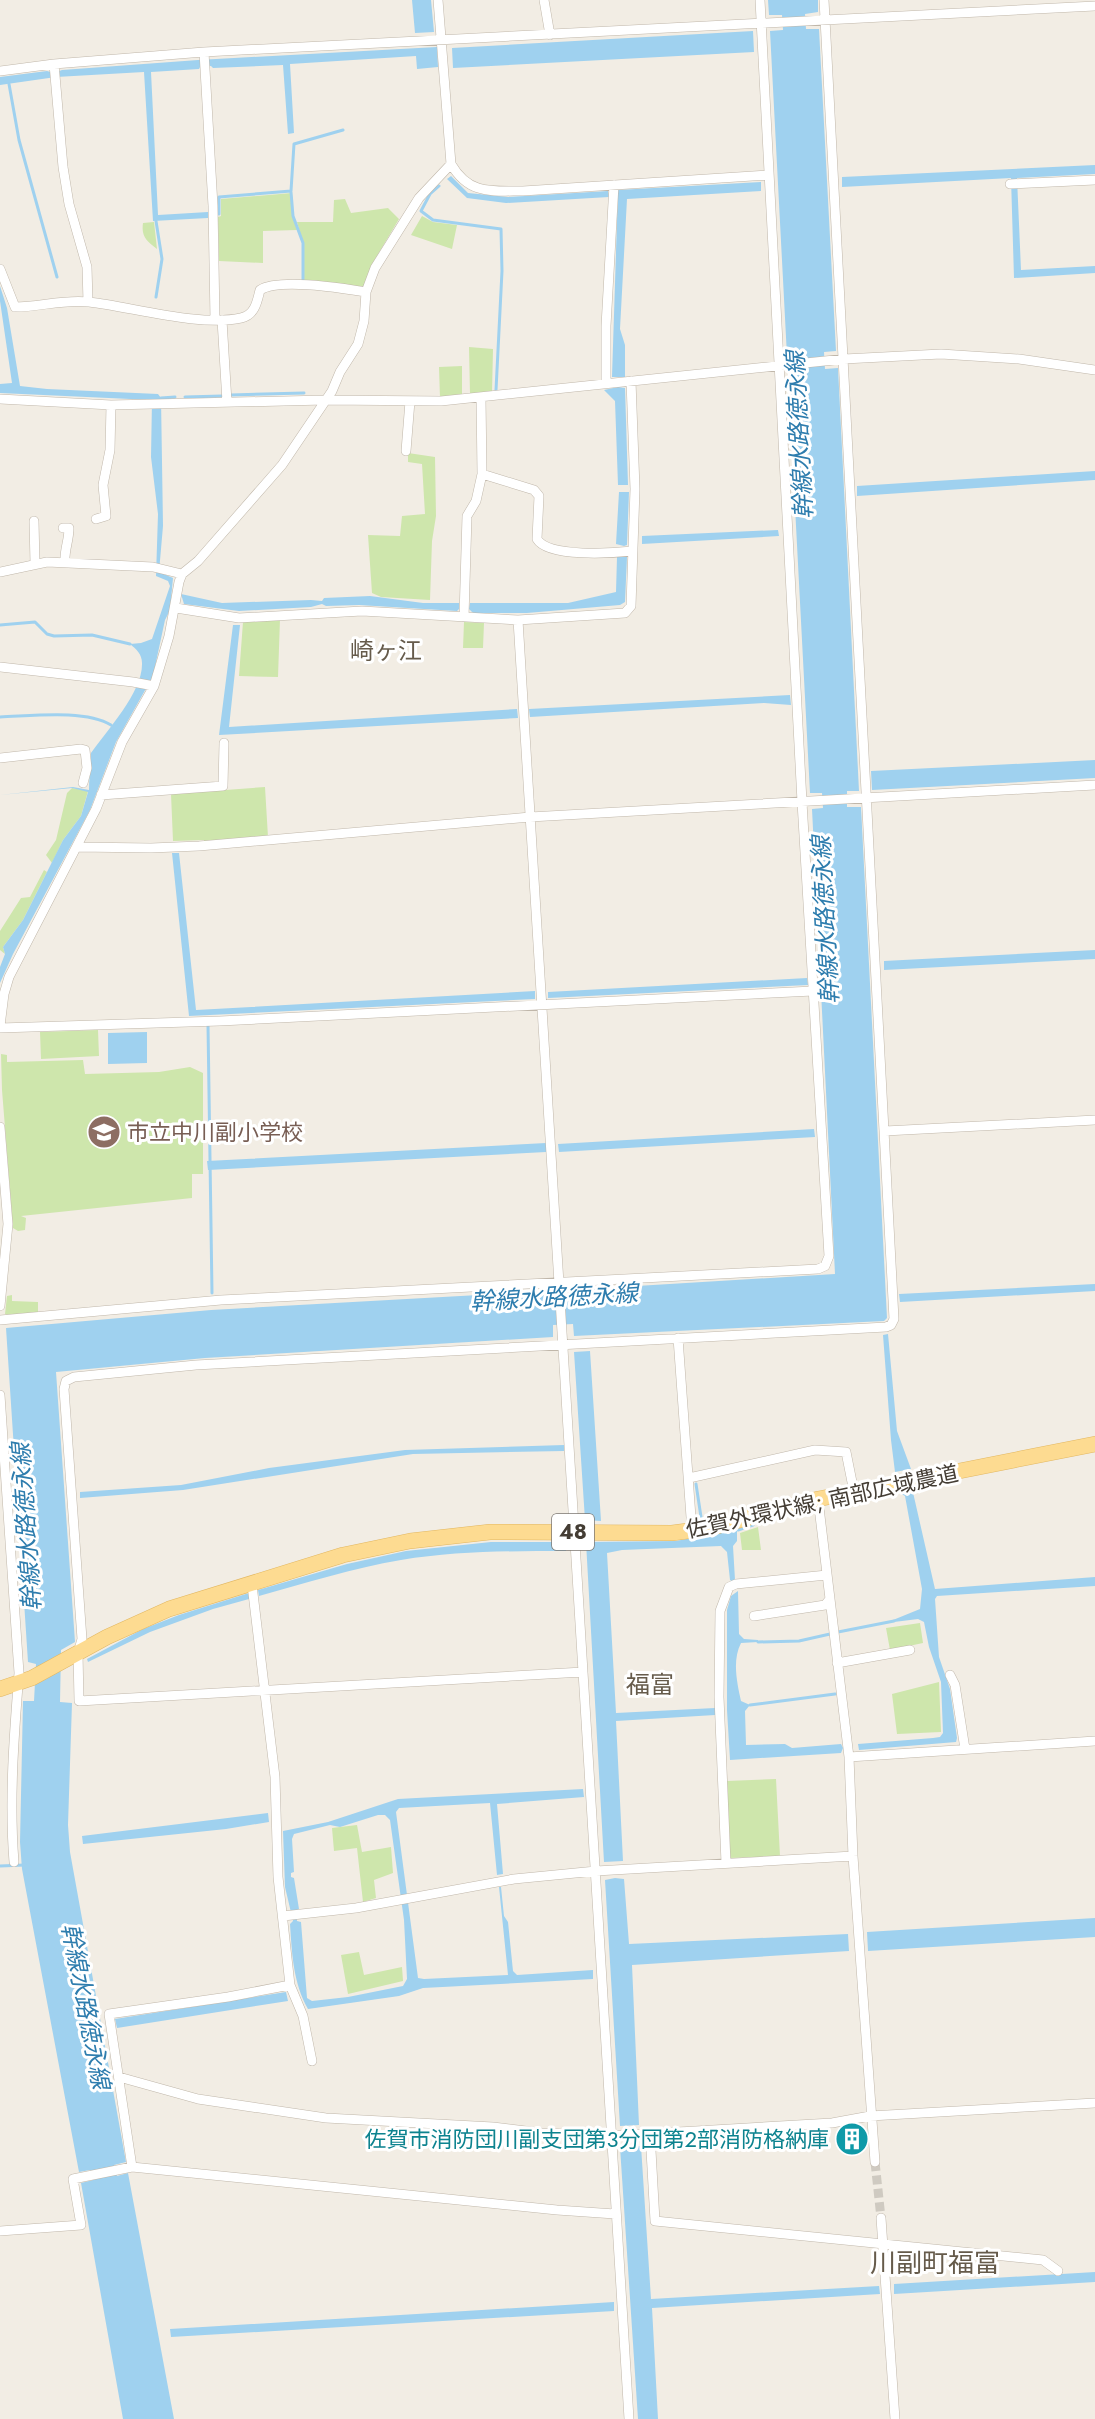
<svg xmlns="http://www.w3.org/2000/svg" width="1095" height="2419" font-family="Jost,'Noto Sans JP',sans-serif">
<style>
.green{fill:#cee6ac}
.water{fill:#9fd1ef;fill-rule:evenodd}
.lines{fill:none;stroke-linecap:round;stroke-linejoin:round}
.stream{stroke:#9fd1ef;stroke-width:3}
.street-tunnel{stroke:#cfcac1;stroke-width:9;stroke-dasharray:9 4.5;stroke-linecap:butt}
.street-casing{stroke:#c0b7aa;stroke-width:10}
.primary-casing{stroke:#e2b761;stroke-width:16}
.street{stroke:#fff;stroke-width:9}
.primary{stroke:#fddb91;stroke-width:15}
.labels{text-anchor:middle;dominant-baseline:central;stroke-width:6;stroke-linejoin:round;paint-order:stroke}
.shield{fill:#fff;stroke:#7c7771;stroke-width:1.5}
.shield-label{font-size:21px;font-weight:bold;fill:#443d34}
.education-label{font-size:22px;fill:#785e54;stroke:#fff;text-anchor:start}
.street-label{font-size:22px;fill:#443d34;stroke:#fff}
.culture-label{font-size:22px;fill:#0d838f;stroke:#fff;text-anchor:end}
.water-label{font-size:24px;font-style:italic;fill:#2e7dae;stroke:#fff}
.neighbourhood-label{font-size:24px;fill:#665b4b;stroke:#fff}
.quarter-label{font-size:26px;fill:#665b4b;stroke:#fff}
</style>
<rect width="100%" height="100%" fill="#f2ede4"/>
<path class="green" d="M292,193L293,217L297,230L263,231V263L219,261L218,217L221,216V199Z
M345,199L351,213L388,208L399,219L371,266L363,288L303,280V243L297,222H333L334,200Z
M422,216L433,222L457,225L452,249L411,235Z
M154,222L157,249C147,241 141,237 143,223Z
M469,347L493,349L492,393L470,394Z
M462,366V396L440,398L439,367Z
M408,453L435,457L436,516L432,541L430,600L381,597L372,593L368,535L400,536L402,516L425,514L422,464L408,462Z
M280,619L278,677L239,676L243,622Z
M464,622L484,623L483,648H463Z
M265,787L268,837L204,842V840L173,841L171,794Z
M72,788L88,791L81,816L63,840L52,863L46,855L56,840L67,793Z
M44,870L47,872L23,920L3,947L5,954L0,950V931L21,898L30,897Z
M98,1030L99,1056L41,1059L40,1032Z
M1,1054L7,1055V1062L83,1060L85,1074L159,1072L190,1067L203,1073V1174H192V1198L21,1216L26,1218L25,1230L18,1231L13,1228L2,1090Z
M12,1295V1301L38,1302V1312L7,1315L5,1314L7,1296Z
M758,1527L761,1550H742L740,1533Z
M920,1623L923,1643L890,1650L886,1628Z
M939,1682L941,1732L897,1734L892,1694Z
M776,1779L780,1856L730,1858L727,1781Z
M357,1825L362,1852L391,1847L393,1873L374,1880L376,1898L363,1902L357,1848L334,1851L332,1828Z
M359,1952L364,1975L402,1967L403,1981L348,1994L341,1955Z"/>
<path class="water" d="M412,0H431L434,32L415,33Z
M768,0H818V12L805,14L806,29H819L836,351L824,352L825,369L838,368L859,791H847V807H861L887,1318L884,1321L574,1336L573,1324L553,1325V1337L205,1358L56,1372L75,1642L61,1650L60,1702L72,1703L68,1825L70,1852L126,2162L114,2165L117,2176L128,2173L174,2419H123L81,2183L93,2180L90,2170L79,2172L22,1869L20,1842L23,1701H34L36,1664L28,1662L6,1328L211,1310L551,1291L552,1302L572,1301L571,1290L835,1274L812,809L823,808L822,793H810L788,373L800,372V355L787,356L770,31L783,30L782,15H769Z
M753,31L754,52L453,68L452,48Z
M437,47L438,67L417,69L416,56L290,64L294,133L288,134L283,65L213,68L211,66L200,67L199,69L151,72L158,215L208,212V218L153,221L144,72L56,77L0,85V77L47,71L54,73L62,70L198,60Z
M1095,165V174L1017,178L1021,270L1095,266V273L1014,278L1011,178L842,187V177Z
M451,176L468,193L508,197L608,191L609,197L506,203L467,198L447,179Z
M761,182V191L627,199L620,329L625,345V377H612L618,190Z
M0,286L7,308L20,386L47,389L158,394L161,398L163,526L159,572L173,578L170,610L165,620L153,676L116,742L90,810L13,954L0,983V967L5,954L3,947L23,920L63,840L81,816L88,792L72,788L0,795L73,787L89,790C89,778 91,766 91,753C107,730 143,692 142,663C142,654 136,649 130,644L141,643L152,639L170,586L168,581L156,576L158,514L151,457L152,400L0,393V384L12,383L0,301Z
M618,387L625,388L628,485H618L615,401L604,390Z
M1095,471V480L857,496V486Z
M619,492H629L627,545L624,546L616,544Z
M778,530L779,536L642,544V536Z
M617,557H627L625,602L620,605L527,613H473L469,609L470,603H568L616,592Z
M181,594L222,603L311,600L322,601L324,598L370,596L423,603H459V609L457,611L359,605L326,606L322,604L311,607L239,611L184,604Z
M233,625H240L229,727L517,709L518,718L219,735Z
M790,695L791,705L764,703L530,717L529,709Z
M1095,760V778L872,790L871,771Z
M172,853H179L196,1010L535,991V999L189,1016Z
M1095,950V959L884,970V961Z
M807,978L808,985L548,998V992Z
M147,1032V1063L108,1064V1033Z
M814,1129L815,1137L559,1152L558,1144Z
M546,1143V1152L208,1170L207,1161Z
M1095,1284V1291L900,1302L899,1294Z
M888,1334L897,1431L911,1469L895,1472L891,1440L883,1335Z
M590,1351L601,1521L585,1520L574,1352Z
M564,1445V1451L413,1454L183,1490L80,1498V1492L181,1485L269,1468L405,1450Z
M912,1488L935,1589L1095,1577V1586L937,1596L935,1599L939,1657L950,1689L957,1738L956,1742L859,1750L858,1744L933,1738L940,1737L943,1733L941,1682L929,1647L924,1622L918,1619L894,1622L893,1620L920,1609L922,1589L905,1496L900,1493L886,1495L884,1493Z
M737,1529V1541L733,1546L735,1580L733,1582L730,1580L727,1552L721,1546L622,1550L607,1553L616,1713L715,1708V1715L616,1721L623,1861L604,1862L586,1542L676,1541Z
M491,1542H566V1551C511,1551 456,1551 401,1560C353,1568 306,1583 259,1596L258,1590L347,1564L406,1551Z
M738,1591L739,1634L744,1639L758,1640V1642L741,1643C732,1660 737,1683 741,1701L750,1705L745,1711L746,1745L785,1744L792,1748L841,1744L843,1748L841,1753L730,1760L727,1710V1610L731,1596Z
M249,1593V1599L213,1609L150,1632L88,1662L87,1659L143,1629L179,1615Z
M583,1789L584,1797L497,1804L503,1874L497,1875L490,1803L399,1808L396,1812L418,1978L424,1979L508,1975L499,1887H501L504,1916L508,1922L513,1971L517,1975L593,1970V1979L423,1988L399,1996L308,2009C293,1983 292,1953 290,1924L293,1921L285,1887L283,1831L328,1822L398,1799ZM378,1815H385L390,1820L404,1920L407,1979L403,1986L348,1997L312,2001L307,1998L301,1922L297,1921L296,1911L299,1909L294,1878L291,1877V1873L294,1872L292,1839L294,1834L330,1825L340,1827Z
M268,1813L269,1822L226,1829L83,1844L82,1836Z
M615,1878L624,1879L629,1944L848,1934L849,1951L632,1965L639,2125L620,2126L605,1880Z
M1095,1918V1937L868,1951L867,1932Z
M286,1992L288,2001L117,2028L115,2019Z
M641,2146L651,2299L879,2286L880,2294L652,2308L658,2419H638L620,2147Z
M1095,2272V2282L894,2294V2284Z
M614,2302V2311L171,2337L170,2329Z"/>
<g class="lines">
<path class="stream" d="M9,84L19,140L57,277
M439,186L430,194L421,211L433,220L501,229L502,271L496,390
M291,192L293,216L303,243V280
M219,214V197L291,191L294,144L343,130
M156,297L162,259L156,221
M231,395L304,393
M185,397L222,396
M161,398L175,397
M0,625L35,622L47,634L54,636L92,635L130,644
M0,717C31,716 85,709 111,725
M208,1025L212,1293
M696,1484L701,1517
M850,1500L876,1495
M760,1523L779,1517
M738,1530L753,1525
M838,1632L894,1621
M758,1642L799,1641L830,1634
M750,1705L835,1694
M0,1866L25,1865"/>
<path class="street-tunnel" d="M875,2162L881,2218"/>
<g class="street-casing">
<path id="street" d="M438,0L451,164C469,195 491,191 523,191L768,175
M544,0L550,35
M204,52L213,206L215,320
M54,64L63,167L69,204L87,267L88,302
M0,71L54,64L204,52L1095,6
M1010,184L1095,180
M0,269L15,307C40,307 63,299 89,302C132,307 200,327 241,318C255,315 257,302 260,290C279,278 342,288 366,292
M222,320L227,402
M606,383V326L614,185
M0,399L111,405L325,400L441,401L844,359L941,354L1019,359L1095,370
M406,451L410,401
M482,474L534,490L539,496L537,539C548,558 614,553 633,551
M96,519L106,516L103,485L110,450L111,405
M34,521L35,564
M63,528H69C69,541 64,550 65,563
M0,572L47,562L153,567L182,574
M176,608L239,618L362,611L518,620L625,613L631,606L635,489L631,381
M464,617L467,516L476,501L482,474L481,398
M518,620L583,1672
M0,667L133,682L154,686
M0,758L81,749L85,750L87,768L83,783
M101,795L223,786L224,743
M77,847L151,848L199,846L530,817L1095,785
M0,1026L4,994L9,977L96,809L122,742L154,686L169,636L179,582L182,574L198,561L282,465L332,391L340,372L358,344L364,321L366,292L375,268L419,198L451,164
M0,1028L220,1021L813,991
M0,1127L8,1224L0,1306
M885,1131L1095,1120
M0,1320L221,1300L818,1269L825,1266L829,1256L802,802L760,0
M678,1338L692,1531
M0,1395L19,1673C14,1735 9,1800 14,1862
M689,1478L815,1450L846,1452L854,1492
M818,1499L849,1757L853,1856L875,2162
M252,1585L275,1777L278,1877L290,1985
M754,1616L825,1605L829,1600
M837,1663L910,1650
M950,1675L955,1685L965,1749
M849,1757L1095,1741
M726,1863L719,1697L720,1611L729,1587L736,1584L827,1575
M283,1916L356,1908L514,1879L596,1871L853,1856
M119,2077L198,2099L326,2118L493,2127L542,2133L610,2136L832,2123L870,2116L1095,2103
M650,2133L655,2221L1043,2260L1058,2271
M132,2167L109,2014L228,1997L290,1985L303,2016L312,2061
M881,2218L895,2419
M0,2231L81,2225L73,2179L132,2167L557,2210L615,2214
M629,2419L583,1672L79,1701L78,1653L82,1639L64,1389L66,1381L74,1377L196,1365L886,1327L891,1325L894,1319L824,0"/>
</g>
<g class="primary-casing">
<path id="primary" d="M0,1689L32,1678L107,1637L169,1609L343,1555L410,1541L490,1532L672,1533L710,1528L818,1499L1095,1444"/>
</g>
<use href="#street" class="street"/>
<use href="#primary" class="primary"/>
</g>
<defs>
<g id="school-disc" transform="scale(1.725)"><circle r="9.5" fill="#8d6e63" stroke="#fff"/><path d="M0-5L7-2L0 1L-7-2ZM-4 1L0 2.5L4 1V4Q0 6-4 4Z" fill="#fff"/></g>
<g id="building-disc" transform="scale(1.725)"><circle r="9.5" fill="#0f9aa8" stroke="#fff"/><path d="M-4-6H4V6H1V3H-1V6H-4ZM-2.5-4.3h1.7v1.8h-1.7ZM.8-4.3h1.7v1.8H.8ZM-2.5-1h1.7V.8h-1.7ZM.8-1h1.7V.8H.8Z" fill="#fff"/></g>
</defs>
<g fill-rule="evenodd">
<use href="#school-disc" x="104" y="1132"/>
<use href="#building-disc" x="852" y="2139"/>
</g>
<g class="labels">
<rect class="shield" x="552" y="1514" width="42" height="36" rx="4.5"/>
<g class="shield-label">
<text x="573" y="1532">48</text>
</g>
<g class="education-label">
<text x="127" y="1132">市立中川副小学校</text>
</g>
<g class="street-label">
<text transform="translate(822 1501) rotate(-12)">佐賀外環状線; 南部広域農道</text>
</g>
<g class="culture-label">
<text x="829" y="2139">佐賀市消防団川副支団第3分団第2部消防格納庫</text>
</g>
<g class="water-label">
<text transform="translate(799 435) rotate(-93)">幹線水路徳永線</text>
<text transform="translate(825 920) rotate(-93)">幹線水路徳永線</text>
<text transform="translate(554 1297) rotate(-3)">幹線水路徳永線</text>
<text transform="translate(26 1527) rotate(-94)">幹線水路徳永線</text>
<text transform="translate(86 2006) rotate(79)">幹線水路徳永線</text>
</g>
<g class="neighbourhood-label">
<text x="386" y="650">崎ヶ江</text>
<text x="650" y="1684">福富</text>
</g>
<g class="quarter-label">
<text x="935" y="2263">川副町福富</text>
</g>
</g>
</svg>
